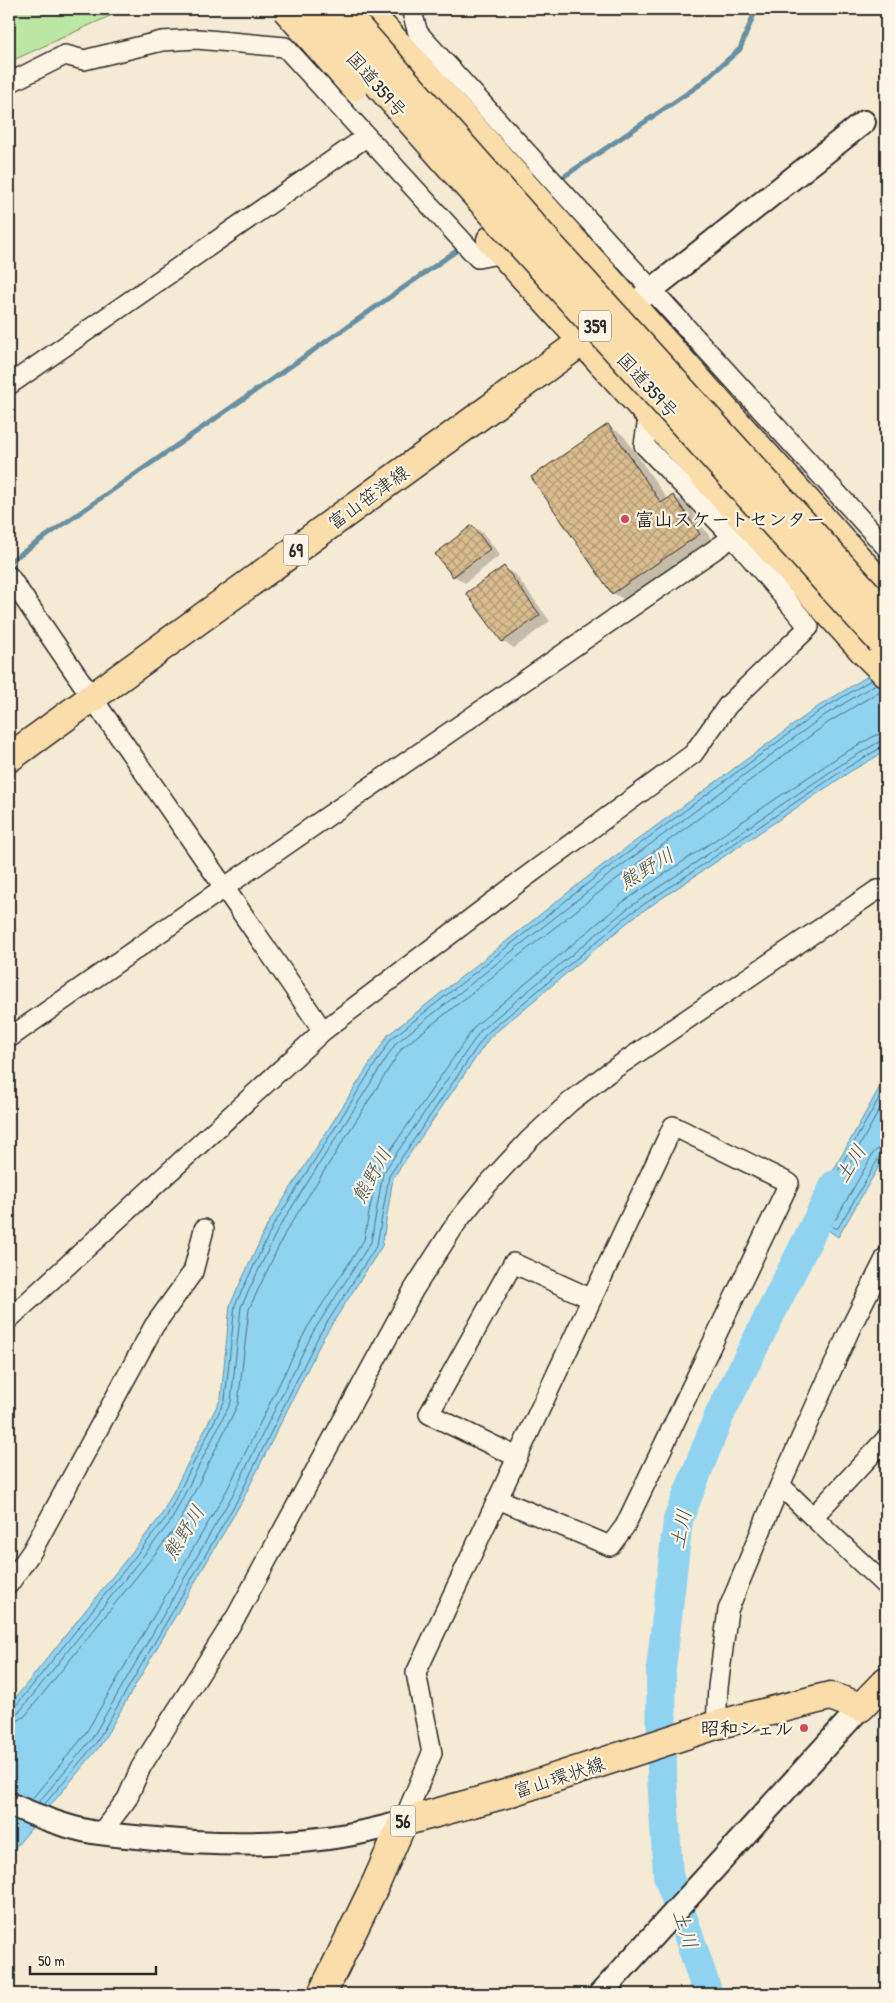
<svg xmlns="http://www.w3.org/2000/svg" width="895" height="2003" font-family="'Patrick Hand','Klee One',sans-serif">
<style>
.green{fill:#bce6a3;stroke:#748867}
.water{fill:#8fd3f1;stroke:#6790a2}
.shadow{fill:#0003}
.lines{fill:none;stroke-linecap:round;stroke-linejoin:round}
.shore{stroke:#536e7a;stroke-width:1}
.stream{stroke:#6790a2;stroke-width:5}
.river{stroke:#8fd3f1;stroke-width:30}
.building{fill:url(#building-cross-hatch);stroke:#2b2b2b}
.minor-casing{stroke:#2b2b2b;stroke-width:22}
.tertiary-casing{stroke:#2b2b2b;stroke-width:26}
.primary-casing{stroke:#2b2b2b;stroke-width:31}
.trunk-casing{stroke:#2b2b2b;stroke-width:31}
.minor{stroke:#fcf5e5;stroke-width:19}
.tertiary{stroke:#fcf5e5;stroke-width:22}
.primary{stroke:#fbdcab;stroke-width:28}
.trunk{stroke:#fbdcab;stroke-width:28}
.trunk-bridge-casing{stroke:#2b2b2b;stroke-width:31;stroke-linecap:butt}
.trunk-bridge{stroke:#fbdcab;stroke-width:28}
.poi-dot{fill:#d1495b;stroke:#fcf5e5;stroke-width:2}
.labels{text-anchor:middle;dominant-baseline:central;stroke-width:4.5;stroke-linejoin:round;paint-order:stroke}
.shield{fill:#fcf5e5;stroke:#6a6863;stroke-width:1}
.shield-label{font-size:18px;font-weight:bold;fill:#2b2b2b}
.street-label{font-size:19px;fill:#2b2b2b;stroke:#fcf5e5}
.poi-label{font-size:19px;font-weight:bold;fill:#2b2b2b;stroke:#fcf5e5;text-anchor:start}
.water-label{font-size:20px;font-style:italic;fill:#44555c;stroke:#fcf5e5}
</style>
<defs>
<pattern id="building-cross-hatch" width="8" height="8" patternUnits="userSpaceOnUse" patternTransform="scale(1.25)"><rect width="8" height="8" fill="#dabd8f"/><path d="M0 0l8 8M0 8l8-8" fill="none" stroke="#b19a75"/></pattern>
</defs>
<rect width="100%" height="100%" fill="#f5ead4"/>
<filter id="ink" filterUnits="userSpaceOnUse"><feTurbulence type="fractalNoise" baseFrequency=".02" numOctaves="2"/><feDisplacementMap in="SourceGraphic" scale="10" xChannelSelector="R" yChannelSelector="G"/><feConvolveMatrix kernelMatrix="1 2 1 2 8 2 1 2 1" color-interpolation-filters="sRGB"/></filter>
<g filter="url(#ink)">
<path class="green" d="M9,9H125L9,62Z"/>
<path class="water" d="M886,665V751L851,771L634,917L490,1037L393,1178L382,1246L323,1338L242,1501L100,1746L9,1855V1706L161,1516L221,1398L230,1305L268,1224L388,1035L599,868L819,706Z
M886,1076V1154L838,1237L808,1216Z"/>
<path class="shadow" d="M608,426L623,435L668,500L673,496L688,505L714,543L628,602L613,593L533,477Z
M472,526L483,533L500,555L465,583L454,576Z
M504,567L515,574L550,621L514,648L503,641L468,594Z"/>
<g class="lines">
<path class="shore" d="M886,1086L815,1212L816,1215L835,1228H838L880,1156L886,1153
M886,1098L824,1210V1213L833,1219H836L874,1152L880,1148L886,1147
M9,1709L15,1707L166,1518L225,1400L235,1305L273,1226L391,1039L602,872L821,710L871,680
M9,1715L14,1714L20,1711L171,1521L231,1402L241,1307L278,1229L396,1043L606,877L825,715L876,684
M9,1723L17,1721L25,1716L178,1525L238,1404L249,1309L285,1233L402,1048L611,883L829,722L885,688
M31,1800L84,1736L226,1492L307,1328L364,1240L377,1170L475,1026L623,902L841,755L876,735L886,733
M38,1803L91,1740L232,1496L313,1332L371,1242L383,1173L481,1030L628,908L845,762L879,742L886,740
M44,1805L96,1743L238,1499L319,1335L377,1245L389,1176L486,1034L631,913L848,767L882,747H886"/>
<path class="stream" d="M541,192L698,86L740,49L756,9
M9,562L462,247"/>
<path class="river" d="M708,1994L668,1875L662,1776L661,1669L678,1520L719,1416L835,1185"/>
</g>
<path class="building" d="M608,424L661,503L673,495L700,534L612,594L531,477Z
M472,525L490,549L453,577L435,554Z
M504,566L540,615L502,642L466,593Z"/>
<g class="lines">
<g class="minor-casing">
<path id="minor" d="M411,9L418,33L886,547
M9,83L65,55L84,60L162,41L197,39L285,47L478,258L503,253
M9,385L366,137
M9,576C112,729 220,879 323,1031
M9,1038L225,887L733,537
M9,1319L323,1031L523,879L693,754L728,705L809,627L733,537L644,445L649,413
M886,1439L813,1517L886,1586
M517,1457L429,1414L513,1263L592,1299
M780,1485L813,1517
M9,1584L32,1551L154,1326L193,1272L204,1229
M716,1725L718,1687L728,1610L780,1485L850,1329L886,1257
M403,1822L432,1753L416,1673L673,1126L789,1183L625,1526L610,1546L498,1499
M101,1833L127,1799L141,1767L237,1615L414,1289L457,1222L487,1185L529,1140L570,1102L608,1073L877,890H886"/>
</g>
<g class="tertiary-casing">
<path id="tertiary" d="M631,306L864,122
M9,1804C35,1815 64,1827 92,1832C109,1835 128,1836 145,1838C231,1847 320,1847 403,1822
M600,1994L861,1707"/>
</g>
<g class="primary-casing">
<path id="primary" d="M9,758L602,327
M322,1994L376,1883L403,1822L505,1794L716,1725L830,1696L861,1707L886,1681"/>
</g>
<g class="trunk-casing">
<path id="trunk" d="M366,9L886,590
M491,240L865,652L886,673"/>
</g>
<use href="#minor" class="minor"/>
<use href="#tertiary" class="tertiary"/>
<use href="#primary" class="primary"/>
<use href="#trunk" class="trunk"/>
<g class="trunk-bridge-casing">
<path id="trunk-bridge" d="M286,9L354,86
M312,9L469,187L881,641
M341,9L550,245L886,615"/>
</g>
<use href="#trunk-bridge" class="trunk-bridge"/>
</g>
</g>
<g class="poi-dot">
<circle cx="625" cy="519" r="5"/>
<circle cx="804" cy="1728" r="5"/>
</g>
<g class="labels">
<g class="shield">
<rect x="579" y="310.5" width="32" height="31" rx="4"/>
<rect x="283.5" y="534.5" width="25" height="31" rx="4"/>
<rect x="390.5" y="1805.5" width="25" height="31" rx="4"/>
</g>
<g class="shield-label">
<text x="595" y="326">359</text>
<text x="296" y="550">69</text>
<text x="403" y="1821">56</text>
</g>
<g class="street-label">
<text transform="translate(377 84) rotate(49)">国道359号</text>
<text transform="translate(648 385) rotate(48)">国道359号</text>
<text transform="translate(368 497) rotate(-36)">富山笹津線</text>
<text transform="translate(559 1777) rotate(-18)">富山環状線</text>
</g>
<g class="poi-label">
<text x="635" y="519">富山スケートセンター</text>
<text x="794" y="1728" text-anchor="end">昭和シェル</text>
</g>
<g class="water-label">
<text transform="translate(646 868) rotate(-31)">熊野川</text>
<text transform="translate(850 1163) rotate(-58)">土川</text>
<text transform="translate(371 1175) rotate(-61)">熊野川</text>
<text transform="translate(680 1529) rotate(-78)">土川</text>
<text transform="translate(183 1532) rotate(-58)">熊野川</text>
<text transform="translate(686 1929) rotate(72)">土川</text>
</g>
</g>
<rect width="895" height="2003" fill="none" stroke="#fcf5e5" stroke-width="30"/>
<rect x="15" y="15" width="865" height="1973" fill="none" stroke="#2b2b2b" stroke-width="2" filter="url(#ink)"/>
<path d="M30 1966v8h126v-8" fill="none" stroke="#2b2b2b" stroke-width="2.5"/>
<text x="38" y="1966" font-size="15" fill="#2b2b2b" stroke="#fcf5e5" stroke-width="4" paint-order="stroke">50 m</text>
</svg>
